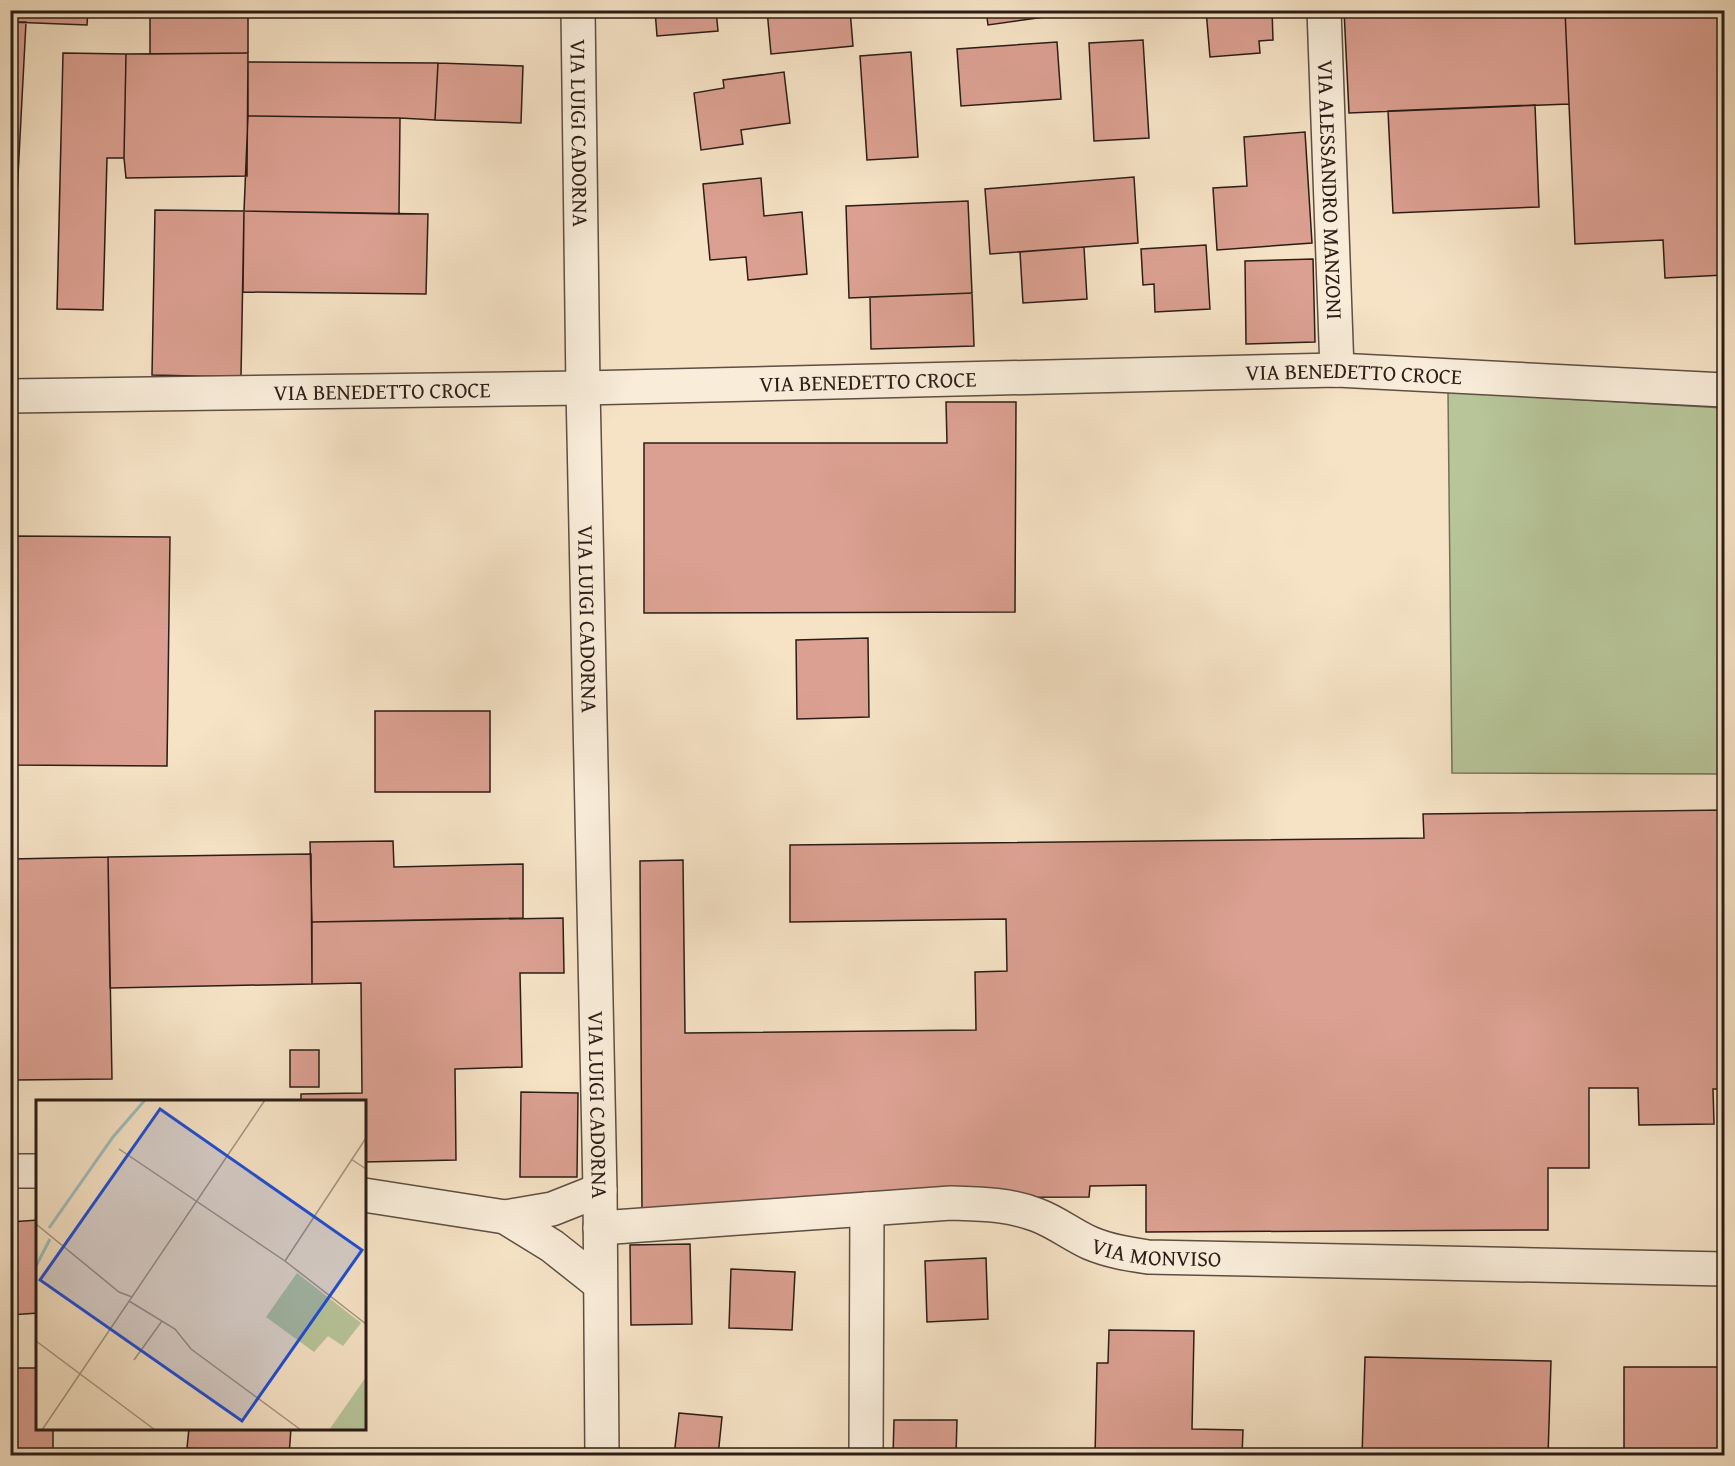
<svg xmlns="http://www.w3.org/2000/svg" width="1735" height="1466" font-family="'Gentium Book Plus',serif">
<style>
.green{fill:#b7c599;stroke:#717158;stroke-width:1.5}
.building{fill:#dba091;stroke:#2b1d17;stroke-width:1.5}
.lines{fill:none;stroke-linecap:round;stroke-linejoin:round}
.minor-casing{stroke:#5e4e43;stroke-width:36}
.minor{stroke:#f9edda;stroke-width:33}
.labels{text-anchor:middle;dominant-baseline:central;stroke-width:4.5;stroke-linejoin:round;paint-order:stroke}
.street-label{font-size:22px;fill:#2b1d17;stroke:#f9edda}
.inset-river{fill:none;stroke:#9fbdbd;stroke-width:3}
.inset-road{fill:none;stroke:#a59480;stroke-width:1.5}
.view{fill:#1d4ed8;fill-opacity:0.15;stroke:#1d4ed8;stroke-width:3}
.inset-edge{fill:none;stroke:#2b1d17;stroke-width:3}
</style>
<rect width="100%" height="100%" fill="#f6e3c6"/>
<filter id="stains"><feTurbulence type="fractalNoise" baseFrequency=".00333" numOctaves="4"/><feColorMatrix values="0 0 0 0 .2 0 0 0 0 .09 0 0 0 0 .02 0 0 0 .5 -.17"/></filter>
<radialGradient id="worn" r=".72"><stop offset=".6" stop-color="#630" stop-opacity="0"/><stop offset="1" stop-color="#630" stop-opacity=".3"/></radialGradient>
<path class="green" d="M1448,392L1724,408V774L1452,773Z"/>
<path class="building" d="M10,10H88L87,25L10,22Z
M150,10H248V53L150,54Z
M655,10H716L718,31L657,36Z
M767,10H850L853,46L771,54Z
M986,10H1050L1051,16L988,25Z
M1206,10H1272L1273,40L1259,41L1260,53L1210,57Z
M1344,10H1565L1569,104L1349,113Z
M1565,10H1724V275L1665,278L1663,240L1575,244Z
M10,22H26L17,195L10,194Z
M1143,40L1149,138L1094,141L1089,43Z
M1057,42L1061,99L961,106L957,49Z
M911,52L918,157L867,160L860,56Z
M63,53L126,54L124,158H107L103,310L57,309Z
M248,53L247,176L126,178L124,158L126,54Z
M248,62L438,63L435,120L400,118L248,116Z
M438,63L523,66L521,123L435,120Z
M784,72L790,123L741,130L743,144L701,150L694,93L724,88L723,80Z
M1535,105L1539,207L1393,213L1388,111Z
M248,116L400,118L399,214L244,211Z
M1305,132L1312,243L1217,250L1213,188L1247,186L1244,137Z
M1134,177L1138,243L990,254L985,189Z
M761,178L764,216L802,212L807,274L748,280L746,257L710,260L703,184Z
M968,201L972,293L849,298L846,206Z
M155,210L244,211L241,377L152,375Z
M244,211L428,214L426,294L243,292Z
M1206,245L1210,309L1155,312L1154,284L1143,285L1141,249Z
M1084,247L1087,299L1023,303L1020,252Z
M1313,259L1315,342L1246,344L1245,261Z
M972,293L974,346L871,349L870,297Z
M946,402H1016L1015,612L644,613V443H947Z
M10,536L170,537L167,766L10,765Z
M868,638L869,717L797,719L796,640Z
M375,711H490V792H375Z
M1724,810V1089H1713L1714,1124L1639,1125L1638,1088H1589V1168H1548V1230L1146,1232V1185L1090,1186L1089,1197L811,1198L642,1212L640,861L683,860L685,1033L976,1030L975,972L1007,971L1006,919L790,922V845L1424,838L1423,814Z
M393,841L394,867L523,864V918L312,922L310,842Z
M311,854L312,984L110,988L108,857Z
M108,857L112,1079L14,1080L11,859Z
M563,918L564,973H520L522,1067L455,1069L456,1160L364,1162V1102H301V1094L362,1093L361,983L312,984V922Z
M290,1050H319V1087H290Z
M521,1092L578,1093L577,1177H520Z
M38,1220V1313L10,1315V1222Z
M690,1244L692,1324L631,1325L630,1245Z
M986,1258L988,1319L927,1322L925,1261Z
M731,1269L795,1272L792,1330L729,1328Z
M1109,1330L1194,1331L1192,1429L1243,1430L1242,1456H1095L1097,1363H1108Z
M1365,1357L1551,1361L1548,1456H1362Z
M1624,1367H1724V1456H1624Z
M10,1368H38V1428H53V1456H10Z
M679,1413L722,1417L718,1456H674Z
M894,1420H957L956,1456H893Z
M189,1428H291L289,1456L187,1448Z"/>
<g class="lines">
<g class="minor-casing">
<g id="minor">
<path id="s1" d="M578,10L583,388L600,1190L602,1456"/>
<path id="s2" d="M1324,10L1337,370"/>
<path id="s3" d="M10,396L583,388L1337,370L1724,390"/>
<path d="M10,1171H38"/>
<path d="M364,1195L505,1217L552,1209L600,1190"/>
<path d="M505,1217L552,1246L600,1284"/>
<path id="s4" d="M600,1228L951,1203C980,1204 1009,1204 1037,1215C1056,1222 1072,1235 1090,1243C1109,1251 1128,1254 1148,1257L1724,1269"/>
<path d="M866,1456L867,1209"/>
</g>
</g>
<use href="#minor" class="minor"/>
</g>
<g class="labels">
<g class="street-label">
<text stroke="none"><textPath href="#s1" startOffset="123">VIA LUIGI CADORNA</textPath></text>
<text stroke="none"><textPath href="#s2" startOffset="180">VIA ALESSANDRO MANZONI</textPath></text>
<text stroke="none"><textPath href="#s3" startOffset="1344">VIA BENEDETTO CROCE</textPath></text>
<text stroke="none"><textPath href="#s3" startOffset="858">VIA BENEDETTO CROCE</textPath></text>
<text stroke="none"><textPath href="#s3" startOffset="372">VIA BENEDETTO CROCE</textPath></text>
<text stroke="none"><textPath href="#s1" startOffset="609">VIA LUIGI CADORNA</textPath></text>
<text stroke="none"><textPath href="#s1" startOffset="1095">VIA LUIGI CADORNA</textPath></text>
<text stroke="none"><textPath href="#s4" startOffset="567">VIA MONVISO</textPath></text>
</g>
</g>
<g transform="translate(36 1100)">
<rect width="330" height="330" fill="#f6e3c6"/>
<path d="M261,173L325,223L307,246L292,236L278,252L230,217ZM330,277V330H293Z" fill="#b7c599"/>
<path class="inset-river" d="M13,128L77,37L109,0M0,166L14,139"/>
<path class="inset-road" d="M83,49L249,161L330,224M315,59L330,69M0,124L83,192L96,197M249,161L330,38M93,201L139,229L155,249L265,330M0,241L119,330M98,260L126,221M6,330L229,0"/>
<path class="view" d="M124,9L326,150L206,321L4,180Z"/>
<rect width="330" height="330" class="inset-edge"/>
</g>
<rect width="1735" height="1466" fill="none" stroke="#f6e3c6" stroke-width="36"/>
<rect x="12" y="12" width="1711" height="1442" fill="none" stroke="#2b1d17" stroke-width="3"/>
<rect x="18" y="18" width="1699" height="1430" fill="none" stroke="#2b1d17" stroke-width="1.5"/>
<rect width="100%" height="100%" filter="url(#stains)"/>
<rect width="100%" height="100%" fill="url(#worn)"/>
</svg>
